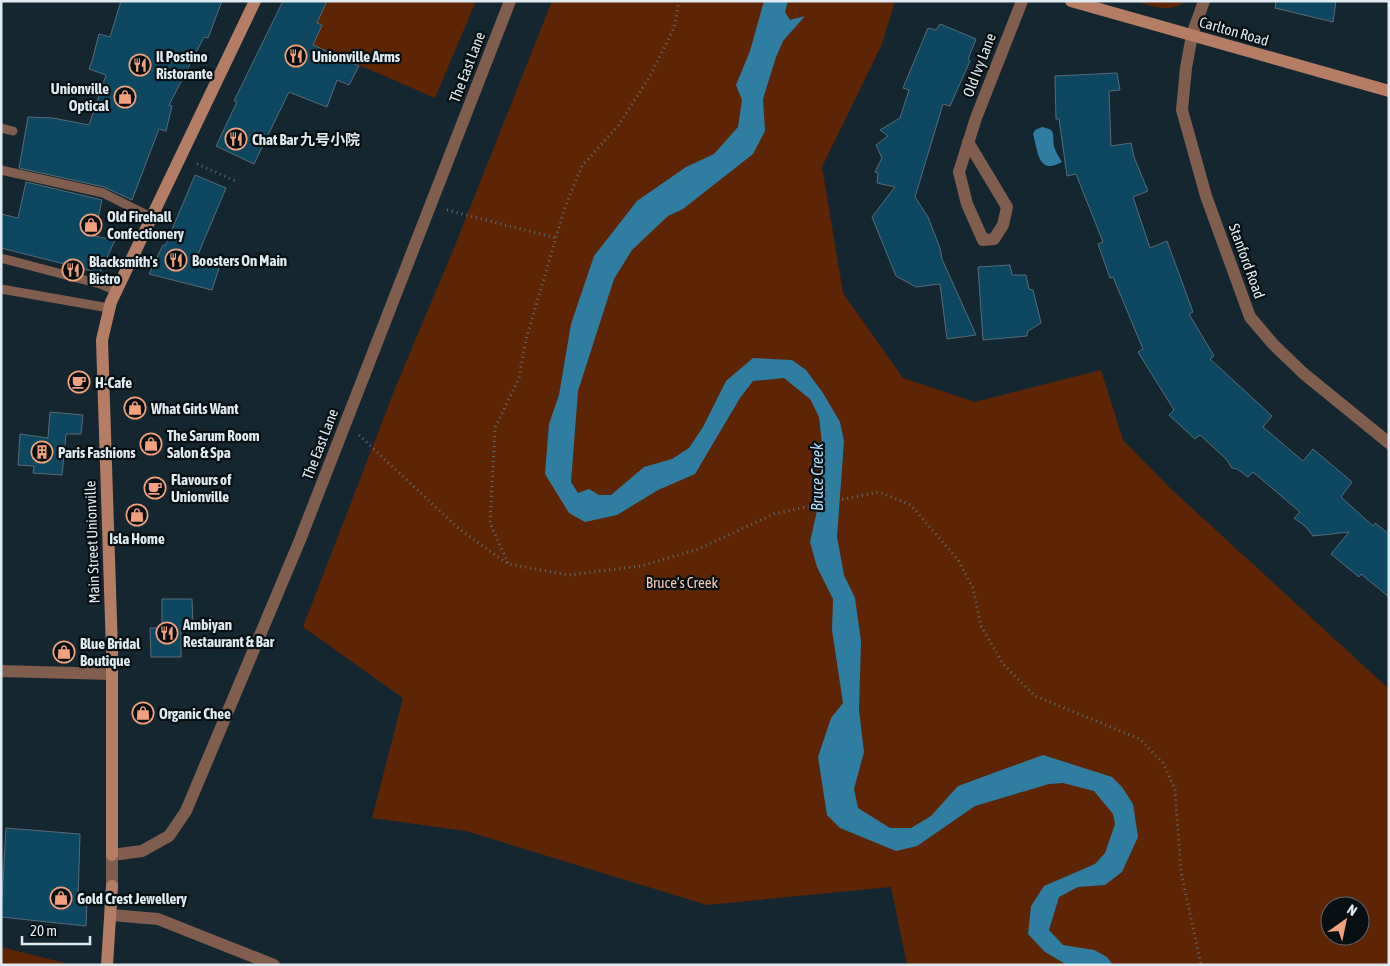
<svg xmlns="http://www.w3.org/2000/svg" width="1390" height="966" font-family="'Asap Condensed','Noto Sans SC',sans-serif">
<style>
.green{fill:#5d2503;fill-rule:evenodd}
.water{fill:#307da2}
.building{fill:#0d4760;stroke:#576b76}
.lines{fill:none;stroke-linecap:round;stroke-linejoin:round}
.path{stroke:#5d6d76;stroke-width:3;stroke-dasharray:1 4;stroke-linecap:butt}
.service{stroke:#805d4d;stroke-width:9}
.minor{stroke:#805d4d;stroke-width:12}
.tertiary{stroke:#805d4d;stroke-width:12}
.secondary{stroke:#b57d63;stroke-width:12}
.labels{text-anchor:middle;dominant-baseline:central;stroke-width:4.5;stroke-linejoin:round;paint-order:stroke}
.street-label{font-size:15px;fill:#dfeaf1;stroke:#070f13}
.poi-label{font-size:15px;font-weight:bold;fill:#dfeaf1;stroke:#070f13;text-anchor:start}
.park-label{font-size:15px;fill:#f7cab5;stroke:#070f13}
.water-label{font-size:16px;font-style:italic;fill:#b1dff8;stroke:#070f13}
</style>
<rect width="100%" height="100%" fill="#142731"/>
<path class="green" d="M327,1H476L435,98L313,45L322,25L317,23Z
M552,1H895L882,44L822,167L843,293L903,378L975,402L1101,370L1123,440L1170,488L1389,689V965H907L891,887L707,905L466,831L372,818L403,698L303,627L396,386L454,248ZM1330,906H1360V936H1330Z
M1134,1H1186C1170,14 1152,6 1134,1Z
M1,947L69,964V965H1Z"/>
<path class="water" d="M764,1H788L785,12L790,20L805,16L783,41L776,57L763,99L765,131L753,154L683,209L668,216L632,250L614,279L578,391L571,482L578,493L589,489L599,495H611L644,467L672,459L689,448L703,427L726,381L753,358L792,360L806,370L823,393L840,422L844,441L837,537L844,575L855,598L861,641L859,710L864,752L854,789L858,808L890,828H911L931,816L958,786L1043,755L1112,777L1122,787L1133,804L1138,837L1122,872L1105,885L1078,887L1059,897L1049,930L1063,945L1094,950L1107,957L1113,965H1067L1045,952L1028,934L1031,906L1044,886L1095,864L1105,853L1115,824L1113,814L1094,791L1063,783L1049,784L975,806L917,846L896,851L840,828L827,815L818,757L831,718L843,703L832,630L833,599L817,567L810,542L821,493L823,452L819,417L810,399L784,378L753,381L740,398L695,474L658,490L617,515L585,522L569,513L545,474L549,424L559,395L571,324L594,256L637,201L686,167L714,154L738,127L742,100L736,85L750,51Z
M1042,127C1057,130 1052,134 1054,146C1055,151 1059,157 1062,162C1038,176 1038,151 1033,134L1035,130Z"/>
<path class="building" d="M121,1H222L208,38L204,37L169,105L172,106L166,131L159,129L132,200L104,187L19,168L28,117L53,118L89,125L106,75L89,69L92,61L99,34L110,37Z
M283,1H327L317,23L322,25L313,45L359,66L349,85L337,80L327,107L289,92L254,164L216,146L237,102L234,101Z
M1276,1H1336L1333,22L1275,8Z
M940,24L976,39L968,59L970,61L950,106L943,104L915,197L928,217L940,248L942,259L976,335L947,339L940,284L916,287L896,276L872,217L895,187L877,183L878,173L875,172L882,158L876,145L888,136L880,130L900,118L909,90L903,88L928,28L936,30Z
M1117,73L1120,90L1109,91L1111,146L1131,143L1134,157L1148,191L1133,197L1150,248L1167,241L1193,312L1189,314L1214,356L1210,359L1272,416L1263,427L1303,461L1313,449L1352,482L1341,497L1373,526L1375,523L1389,534V597L1361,574L1359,577L1331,554L1349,532L1313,536L1306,527L1294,518L1300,512L1253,472L1248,477L1237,469L1232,468L1226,459L1200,435L1195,439L1169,415L1174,410L1138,352L1143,349L1113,277L1110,278L1098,244L1103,242L1076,174L1067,176L1059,119H1056L1055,76Z
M195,175L226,188L197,257L220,265L212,290L149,274L163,245L165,246Z
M26,182L102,200L94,236L115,240L100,273L1,248V214L18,218Z
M1010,265L1012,275H1026L1029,289L1033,290L1041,323L1028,331L1027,336L983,340L978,267Z
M50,412L83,415L81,434H66L62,475L33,473L34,466L18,465L20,434L48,438Z
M162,599H192L193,627H181V657H151L150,628H162Z
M6,828L80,834L78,899L87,900L86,926L1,917Z"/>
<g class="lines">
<path class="path" d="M197,164L238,182
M447,210L556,238
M359,435L459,529L508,564L569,575L641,566L696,550L774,514L796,509L879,492L911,505L958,560L973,588L981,626L1003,664L1035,696L1140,739L1163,763L1175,789L1181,872L1201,965
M508,563L490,523L495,428L519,378L526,339L565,207L582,166L618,126L649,78L674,28L679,1"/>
<path class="service" d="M1,128L13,131
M1,170L103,193L151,217
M1,258L100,284L116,291
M1,289L109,308"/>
<path class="minor" d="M1204,1L1192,35L1186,68L1182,110L1206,196L1250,317L1273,344L1303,373L1389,443
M968,142L1007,207L1003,225L994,239L983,240L967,204L959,172L976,118L1022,1
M112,855L142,851L169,836L186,811L300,540L510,1
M111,915L158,919L274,965"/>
<path class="tertiary" d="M1,671L112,674
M112,886V855"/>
<path class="secondary" d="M1071,1L1389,91
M112,855V651L102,340L111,302L255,1
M107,965L112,886"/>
</g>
<defs>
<g id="restaurant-ring" transform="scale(1.125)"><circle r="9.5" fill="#070f13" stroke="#f1a17b" stroke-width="1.5"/><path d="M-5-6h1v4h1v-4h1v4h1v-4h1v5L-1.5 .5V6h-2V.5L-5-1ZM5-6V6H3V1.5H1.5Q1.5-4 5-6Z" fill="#f1a17b"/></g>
<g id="shop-ring" transform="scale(1.125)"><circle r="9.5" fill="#070f13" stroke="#f1a17b" stroke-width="1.5"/><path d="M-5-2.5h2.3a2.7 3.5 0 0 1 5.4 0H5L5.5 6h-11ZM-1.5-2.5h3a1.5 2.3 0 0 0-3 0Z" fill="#f1a17b"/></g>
<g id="cafe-ring" transform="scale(1.125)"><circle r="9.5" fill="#070f13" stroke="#f1a17b" stroke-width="1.5"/><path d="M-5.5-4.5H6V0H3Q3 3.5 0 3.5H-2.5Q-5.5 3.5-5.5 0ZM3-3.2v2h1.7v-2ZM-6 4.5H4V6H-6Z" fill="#f1a17b"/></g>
<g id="building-ring" transform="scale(1.125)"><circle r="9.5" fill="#070f13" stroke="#f1a17b" stroke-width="1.5"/><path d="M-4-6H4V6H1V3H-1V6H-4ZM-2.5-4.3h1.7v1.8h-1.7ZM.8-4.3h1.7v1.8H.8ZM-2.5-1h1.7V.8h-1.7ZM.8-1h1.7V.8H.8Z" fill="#f1a17b"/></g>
</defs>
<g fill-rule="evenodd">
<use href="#restaurant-ring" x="296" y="56"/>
<use href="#restaurant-ring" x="140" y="65"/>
<use href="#shop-ring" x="125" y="97"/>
<use href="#restaurant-ring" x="236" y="139"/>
<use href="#shop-ring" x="91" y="225"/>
<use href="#restaurant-ring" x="176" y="260"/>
<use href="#restaurant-ring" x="73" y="270"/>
<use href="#cafe-ring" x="79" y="382"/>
<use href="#shop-ring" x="135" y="408"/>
<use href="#shop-ring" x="151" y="444"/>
<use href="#building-ring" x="42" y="452"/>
<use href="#cafe-ring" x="155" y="488"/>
<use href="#shop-ring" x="137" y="515"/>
<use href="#restaurant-ring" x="167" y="633"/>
<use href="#shop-ring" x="64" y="652"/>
<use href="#shop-ring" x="143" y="713"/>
<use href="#shop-ring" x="61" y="898"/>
</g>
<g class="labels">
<g class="street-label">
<text transform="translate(1234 31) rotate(16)">Carlton Road</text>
<text transform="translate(979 65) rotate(-69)">Old Ivy Lane</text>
<text transform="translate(467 67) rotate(-69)">The East Lane</text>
<text transform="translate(1247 261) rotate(70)">Stanford Road</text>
<text transform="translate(320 444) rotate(-69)">The East Lane</text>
<text transform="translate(92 542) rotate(-92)">Main Street Unionville</text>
</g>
<g class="poi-label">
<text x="156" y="56">Il Postino<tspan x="156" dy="17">Ristorante</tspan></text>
<text x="312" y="56">Unionville Arms</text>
<text x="109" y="88" text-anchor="end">Unionville<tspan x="109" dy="17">Optical</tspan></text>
<text x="252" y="139">Chat Bar 九号小院</text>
<text x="107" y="216">Old Firehall<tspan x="107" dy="17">Confectionery</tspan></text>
<text x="192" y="260">Boosters On Main</text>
<text x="89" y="261">Blacksmith's<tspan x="89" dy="17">Bistro</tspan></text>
<text x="95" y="382">H-Cafe</text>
<text x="151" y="408">What Girls Want</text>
<text x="167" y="435">The Sarum Room<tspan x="167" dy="17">Salon &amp; Spa</tspan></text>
<text x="58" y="452">Paris Fashions</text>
<text x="171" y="479">Flavours of<tspan x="171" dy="17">Unionville</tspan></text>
<text x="137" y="538" text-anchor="middle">Isla Home</text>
<text x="183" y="624">Ambiyan<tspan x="183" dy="17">Restaurant &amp; Bar</tspan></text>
<text x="80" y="643">Blue Bridal<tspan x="80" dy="17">Boutique</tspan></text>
<text x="159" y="713">Organic Chee</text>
<text x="77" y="898">Gold Crest Jewellery</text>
</g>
<g class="park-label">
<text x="682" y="582">Bruce’s Creek</text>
</g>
<g class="water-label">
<text transform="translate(817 477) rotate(-90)">Bruce Creek</text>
</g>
</g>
<rect width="1390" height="966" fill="none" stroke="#dfeaf1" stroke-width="5"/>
<g transform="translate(1345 921) rotate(33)"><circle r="24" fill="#070f13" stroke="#5d676c"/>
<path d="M0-4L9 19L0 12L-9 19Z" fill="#f1a17b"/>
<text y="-8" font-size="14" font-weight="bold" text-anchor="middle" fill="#dfeaf1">N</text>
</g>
<path d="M22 936v8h68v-8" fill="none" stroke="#dfeaf1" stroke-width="2.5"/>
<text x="30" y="936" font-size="15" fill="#dfeaf1" stroke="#070f13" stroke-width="4" paint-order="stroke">20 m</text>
</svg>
